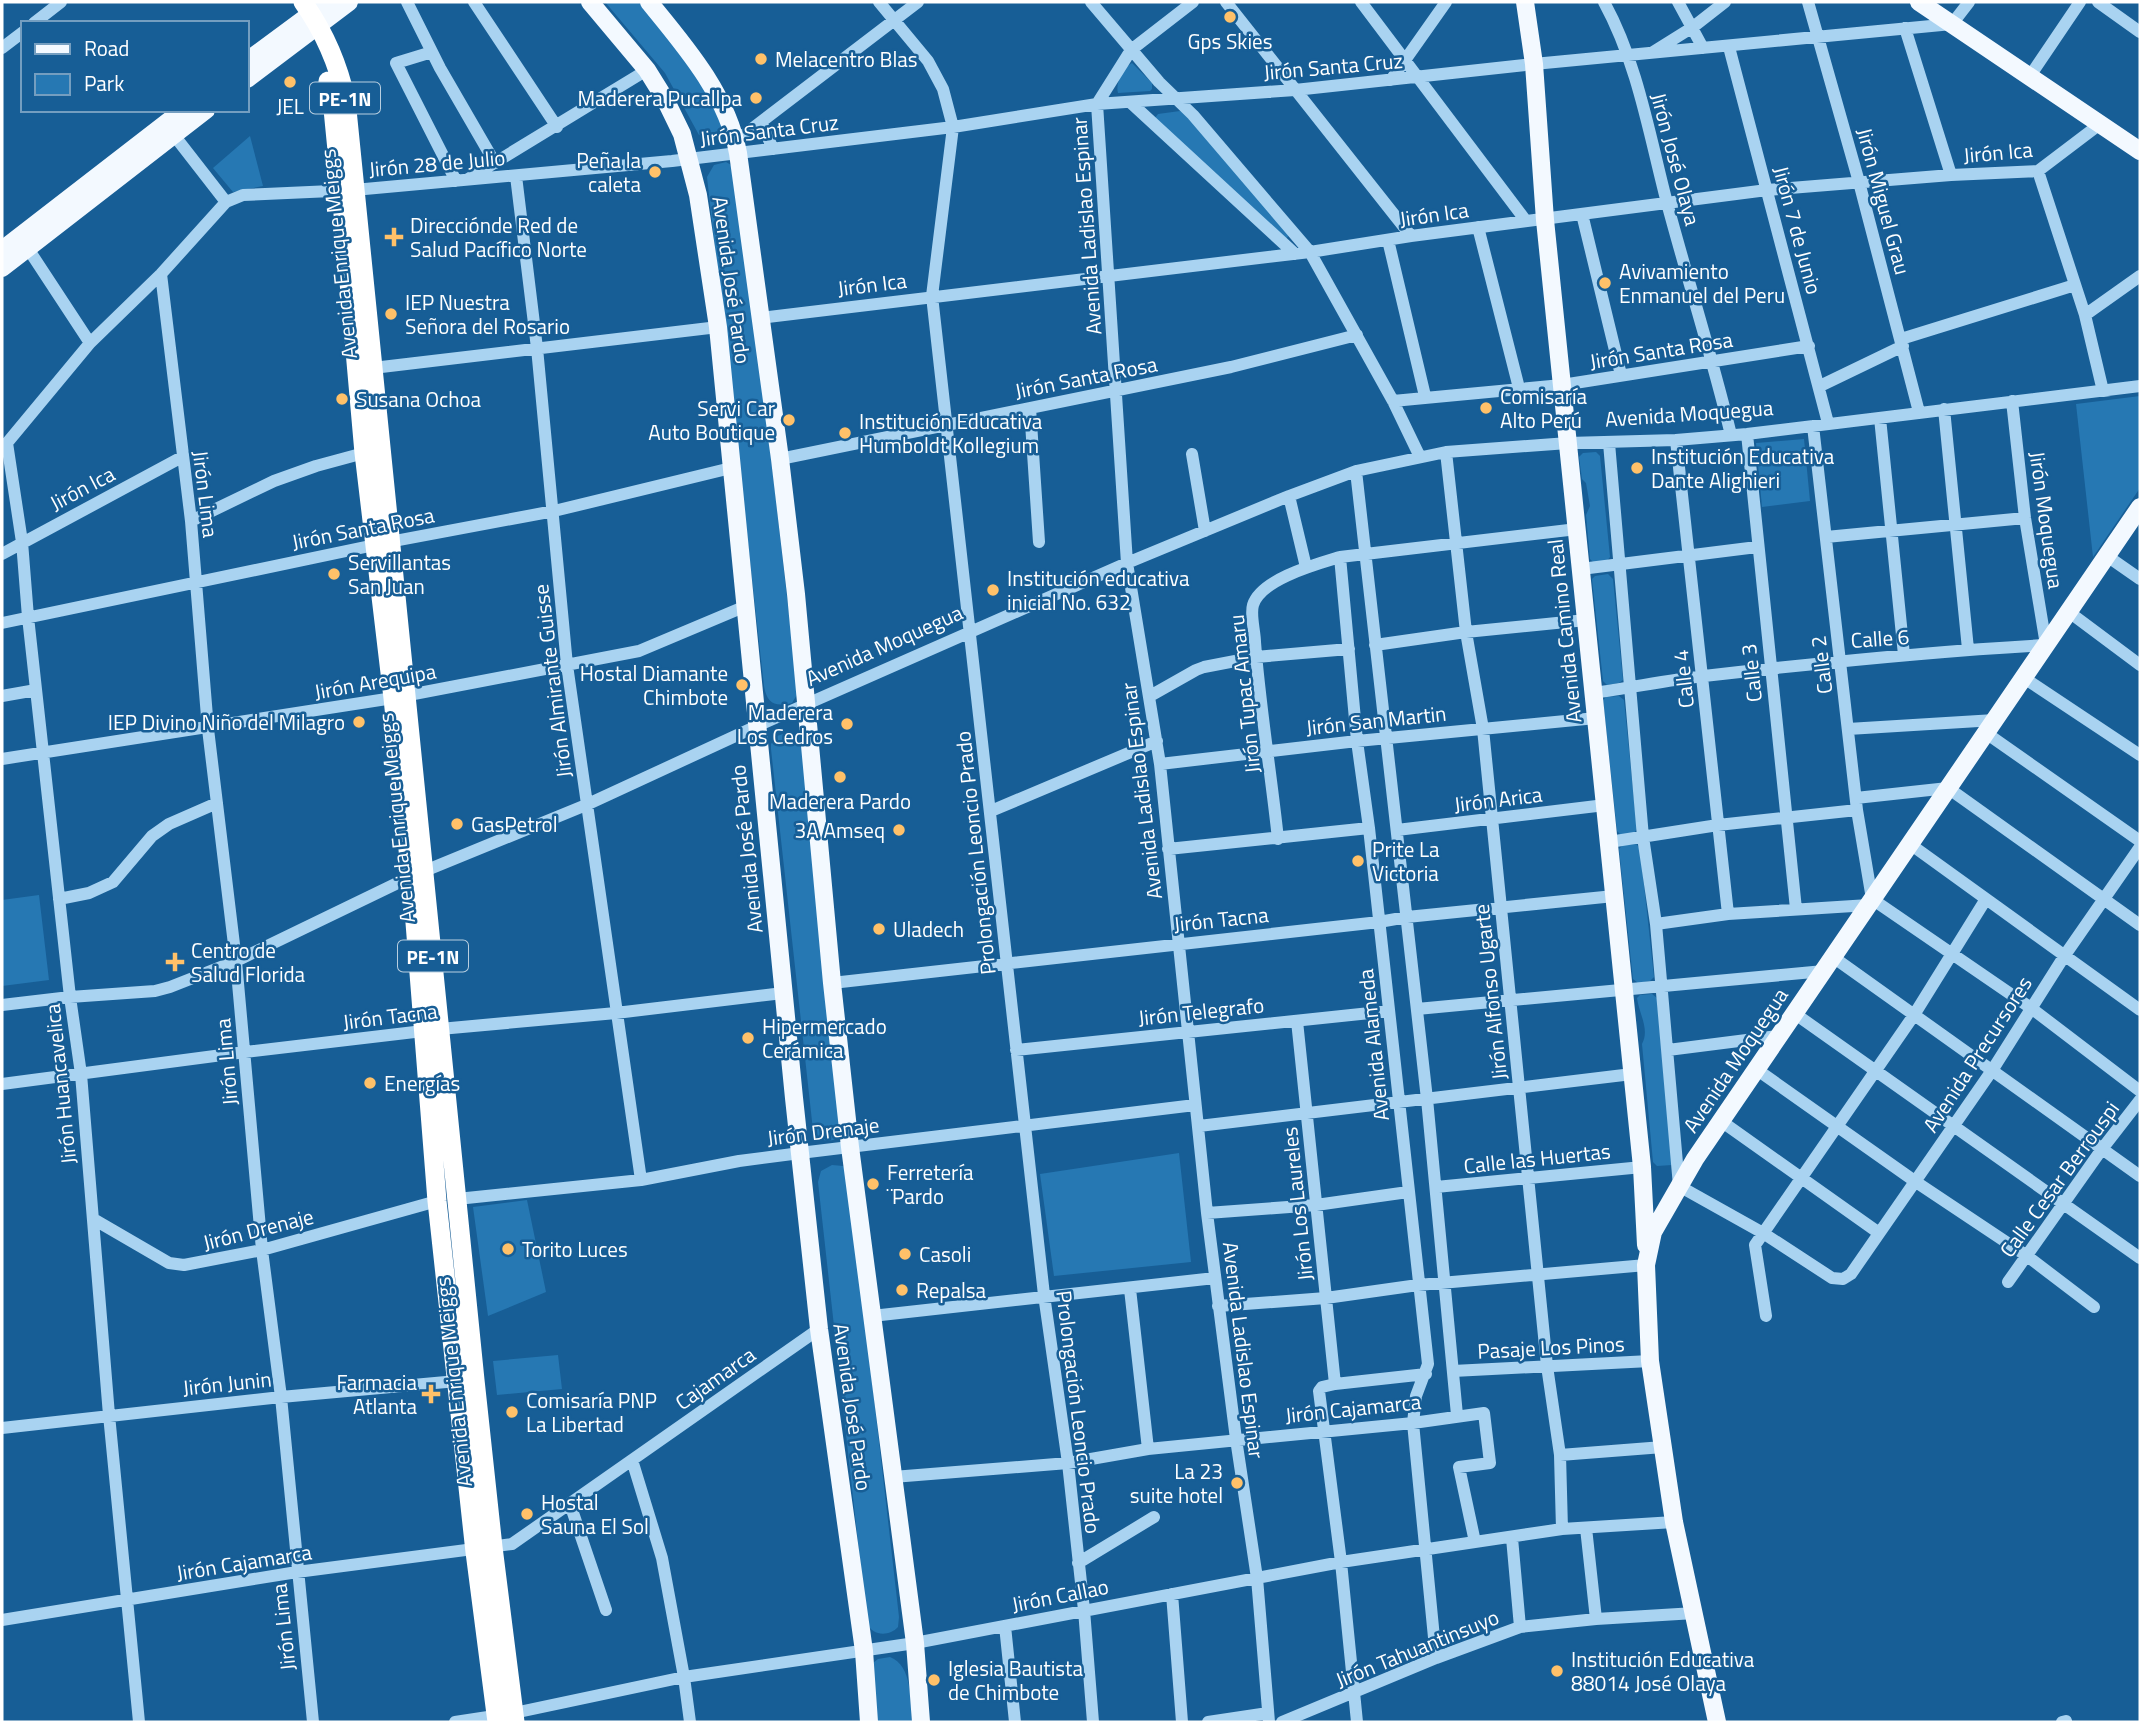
<svg xmlns="http://www.w3.org/2000/svg" width="2142" height="1724" font-family="'Titillium Web',sans-serif">
<style>
.green{fill:#2678b3}
.lines{fill:none;stroke-linecap:round;stroke-linejoin:round}
.minor{stroke:#a9d3f1;stroke-width:12}
.major{stroke:#f3f9ff;stroke-width:18}
.highway{stroke:#fff;stroke-width:19}
.poi-dot{fill:#ffc169;stroke:#175e96;stroke-width:2.5}
.labels{text-anchor:middle;dominant-baseline:central;stroke-width:5;stroke-linejoin:round;paint-order:stroke}
.shield{fill:#175e96;stroke:#b9cfe0;stroke-width:2}
.shield-label{font-size:19px;font-weight:bold;fill:#fff}
.poi-label{font-size:21px;fill:#fff;stroke:#175e96;text-anchor:start}
.street-label{font-size:21px;fill:#fff;stroke:#175e96}
</style>
<rect width="100%" height="100%" fill="#175e96"/>
<path class="green" d="M605,2H644L683,48L726,128L711,138L699,135L665,73Z
M1132,63L1152,83V89L1150,91L1118,93C1115,84 1123,67 1132,63Z
M1180,111L1187,114L1290,234L1286,239L1155,118L1158,114Z
M250,136L263,186L233,192L213,168Z
M726,162L738,169L798,693L792,703C775,707 767,704 764,686L707,177L714,165Z
M2140,396V488L2093,557L2076,404Z
M1804,439L1810,501L1762,507L1756,443Z
M1596,452L1600,456L1610,557L1607,561L1594,563L1590,559L1586,515L1590,506L1586,483L1582,479L1579,457L1583,453Z
M1608,574L1613,579L1623,680L1619,683L1607,685L1603,681L1592,579L1595,576Z
M1619,696L1624,700L1637,829L1634,833L1621,835L1617,831L1603,700L1606,697Z
M789,732L800,737L803,741L844,1132C834,1144 820,1144 813,1130L771,749V744L777,736Z
M1636,844L1640,848L1654,977L1650,981L1638,983L1633,979L1619,849L1623,845Z
M39,895L49,980L2,986V900Z
M1652,994L1657,998L1672,1165L1657,1166L1653,1162L1642,1044C1650,1029 1639,1014 1637,998L1640,995Z
M1179,1153L1191,1262L1054,1276L1040,1174Z
M832,1165L843,1166L848,1170L899,1617L898,1627C889,1637 872,1636 867,1623L818,1182L821,1171Z
M527,1200L546,1292L488,1316L473,1207Z
M558,1355L562,1389L497,1395L493,1361Z
M890,1657C913,1666 910,1701 912,1722H877L873,1663L878,1659Z"/>
<g class="lines">
<path class="minor" d="M407,2L440,68L495,163
M474,2L557,127
M879,2L928,61L943,89L953,127L932,296L1044,1295L1068,1463L1084,1610L1093,1722
M1091,2L1159,82L1193,115L1310,252L1393,401L1420,457
M1193,2L1131,50L1097,104L1127,563L1160,764L1207,1213L1236,1439L1257,1578L1269,1722
M1226,2L1411,236
M1361,2L1526,221
M1604,2C1637,62 1649,133 1666,199C1687,278 1712,356 1731,435
M1678,2L1703,48
M1808,2L1859,182L1919,412
M2098,2L2140,32
M34,23L61,2
M1905,28L1951,175
M1729,47L1828,423
M2,48L23,32
M432,52L396,63L456,181
M1653,52L1693,27L1725,2
M2030,76L2080,2
M1391,80L1446,2
M1130,102L1295,254
M761,122L773,149
M170,130L226,202
M736,141L918,2
M2038,171L2085,315L2103,391L2110,390
M516,176L537,348L567,665L641,1180
M468,179L647,70
M1582,214L1621,375
M1478,227L1519,388
M1388,240L1425,396
M25,244L90,343
M161,274L191,521L208,729L236,961L262,1250L281,1397L313,1722
M2085,315L2140,276
M760,318L1310,252L1411,236L1767,190L1951,175L2038,171L2100,124
M1901,339L2075,285
M373,368L718,327
M1820,386L1903,346
M1393,401L1562,385L1809,346
M1030,408L1039,542
M1944,409L1968,649
M1880,418L1904,655
M1813,426L1857,810L1872,899L2031,1008L2140,1091
M1747,434L1796,909
M1676,440L1728,914
M7,443L22,542L28,617L70,997L81,1074L109,1415L139,1722
M1609,443L1643,837L1656,924L1679,1186L1763,1233L1832,1278L1843,1279L1851,1274L1993,1069L2065,955L2140,847
M2,445L7,443L90,343L161,274L226,202L243,195L354,190L672,161L953,127L1097,104L1295,90L1534,64L1952,24L1969,2
M1446,452L1466,632L1483,729L1547,1366L1560,1455L1562,1529
M1192,454L1205,531
M780,459L1231,367L1357,335
M1356,471L1427,1099L1457,1415
M1289,496L1306,567
M191,521L274,481L316,466L364,453
M1826,537L2025,518
M2,554L182,457
M2107,556L2140,579
M1581,569L1757,547
M2069,612L2140,665
M2,623L389,542L554,511L731,468
M1375,645L1466,632L1586,620
M2024,678L2140,755
M1593,693C1631,688 1667,680 1704,676C1818,663 1932,651 2046,645L2025,518L2012,401
M2,696L36,690
M1150,696L1196,670L1204,667L1256,657L1349,649
M1848,729L1995,720
M1986,733L2140,841
M2,759L393,698L639,651L746,606
M1160,764L1357,741L1596,718
M1856,798L1948,788L2140,925
M991,811L1157,741
M1397,830L1605,805
M1278,839C1271,773 1260,708 1255,642C1255,632 1250,615 1253,605C1261,579 1317,564 1340,557
M1609,842L1718,825L1857,810
M1910,844L2140,1010
M1168,849L1369,828
M59,899L89,893L113,882L152,836L169,824L217,803
M1656,924L1728,914L1869,905
M1833,957L2140,1176
M832,983L1379,922L1407,917L1614,896
M2,1005L70,997L155,991L170,987L236,961L410,877L586,805L757,726L1127,563L1289,496L1356,471L1446,452L1568,443L1676,440L1747,434L2140,386
M1417,1009L1824,971
M1794,1013L2140,1258
M1297,1021L1335,1384
M1016,1050L1389,1011
M1668,1050L1778,1036
M1756,1069L1916,1182L2027,1256L2094,1307
M2,1084L245,1052L440,1029L616,1013L783,993
M1721,1121L1879,1233
M1199,1126L1632,1074
M1436,1187L1642,1167
M457,1199L641,1180L739,1161L800,1153L1195,1105
M1207,1213L1316,1205L1408,1192
M95,1220L169,1263L184,1265L262,1250L437,1201
M2008,1282L2102,1149L2140,1100
M1130,1289L1148,1449
M1218,1306L1326,1298L1418,1285L1646,1265
M872,1316L1215,1278
M1766,1316L1755,1245L1914,1015L1986,899
M1453,1371L1650,1361
M2,1428L281,1397L457,1381
M1560,1455L1663,1447
M632,1460L662,1558L684,1677L690,1722
M893,1477L1068,1463L1148,1449L1413,1423L1484,1413L1490,1463L1459,1467L1475,1542
M570,1504L606,1610
M1586,1528L1596,1619
M1512,1538L1520,1627
M1078,1563L1154,1517
M1172,1594L1182,1722
M2,1620L297,1572L512,1544L819,1329
M1005,1626L1015,1722
M1436,1658L1413,1423L1416,1396L1428,1364L1369,828L1357,741L1340,557L1577,529
M455,1722L514,1713L684,1677L915,1643L1341,1562L1562,1529L1674,1522
M1208,1722L1268,1713
M1282,1722L1436,1658L1520,1627L1596,1619L1695,1613
M1357,1722L1341,1562L1319,1391L1322,1387L1335,1384L1426,1374
M2062,1722L2066,1721"/>
<path class="major" d="M590,2L647,70L665,99L682,134L698,195L718,327L794,1098L819,1329L864,1651L869,1722
M649,2C685,46 727,94 738,153L780,459L796,594L832,983L850,1147L915,1643L921,1722
M1525,2L1534,64L1545,220L1642,1167L1646,1245
M1919,2L2140,151
M247,61L327,2
M247,79L349,2
M2,250L183,110
M2,268L206,110
M1717,1722L1674,1522L1650,1361L1646,1265L1653,1232L1695,1159L2140,507"/>
<path class="highway" d="M303,2C325,33 338,63 346,100L475,1380L493,1547L515,1722
M328,81L332,99L341,191L364,453L393,698L414,910L437,1201L475,1552L497,1722"/>
</g>
<g class="poi-dot">
<circle cx="1230" cy="17" r="7"/>
<circle cx="761" cy="59" r="7"/>
<circle cx="290" cy="82" r="7"/>
<circle cx="756" cy="98" r="7"/>
<circle cx="655" cy="172" r="7"/>
<path d="M390.5 226.5h7v7h7v7h-7v7h-7v-7h-7v-7h7z"/>
<circle cx="1605" cy="283" r="7"/>
<circle cx="391" cy="314" r="7"/>
<circle cx="342" cy="399" r="7"/>
<circle cx="1486" cy="408" r="7"/>
<circle cx="789" cy="420" r="7"/>
<circle cx="845" cy="433" r="7"/>
<circle cx="1637" cy="468" r="7"/>
<circle cx="334" cy="574" r="7"/>
<circle cx="993" cy="590" r="7"/>
<circle cx="742" cy="685" r="7"/>
<circle cx="359" cy="722" r="7"/>
<circle cx="847" cy="724" r="7"/>
<circle cx="840" cy="777" r="7"/>
<circle cx="457" cy="824" r="7"/>
<circle cx="899" cy="830" r="7"/>
<circle cx="1358" cy="861" r="7"/>
<circle cx="879" cy="929" r="7"/>
<path d="M171.5 951.5h7v7h7v7h-7v7h-7v-7h-7v-7h7z"/>
<circle cx="748" cy="1038" r="7"/>
<circle cx="370" cy="1083" r="7"/>
<circle cx="873" cy="1184" r="7"/>
<circle cx="508" cy="1249" r="7"/>
<circle cx="905" cy="1254" r="7"/>
<circle cx="902" cy="1290" r="7"/>
<path d="M427.5 1383.5h7v7h7v7h-7v7h-7v-7h-7v-7h7z"/>
<circle cx="512" cy="1412" r="7"/>
<circle cx="1237" cy="1483" r="7"/>
<circle cx="527" cy="1514" r="7"/>
<circle cx="1557" cy="1671" r="7"/>
<circle cx="934" cy="1680" r="7"/>
</g>
<g class="labels">
<g class="shield">
<rect x="310" y="82.5" width="70" height="31" rx="5"/>
<rect x="398" y="940.5" width="70" height="31" rx="5"/>
</g>
<g class="shield-label">
<text x="345" y="98">PE-1N</text>
<text x="433" y="956">PE-1N</text>
</g>
<g class="poi-label">
<text x="1230" y="41" text-anchor="middle">Gps Skies</text>
<text x="775" y="59">Melacentro Blas</text>
<text x="742" y="98" text-anchor="end">Maderera Pucallpa</text>
<text x="290" y="106" text-anchor="middle">JEL</text>
<text x="641" y="160" text-anchor="end">Peña la<tspan x="641" dy="24">caleta</tspan></text>
<text x="410" y="225">Direcciónde Red de<tspan x="410" dy="24">Salud Pacífico Norte</tspan></text>
<text x="1619" y="271">Avivamiento<tspan x="1619" dy="24">Enmanuel del Peru</tspan></text>
<text x="405" y="302">IEP Nuestra<tspan x="405" dy="24">Señora del Rosario</tspan></text>
<text x="1500" y="396">Comisaría<tspan x="1500" dy="24">Alto Perú</tspan></text>
<text x="356" y="399">Susana Ochoa</text>
<text x="775" y="408" text-anchor="end">Servi Car<tspan x="775" dy="24">Auto Boutique</tspan></text>
<text x="859" y="421">Institución Educativa<tspan x="859" dy="24">Humboldt Kollegium</tspan></text>
<text x="1651" y="456">Institución Educativa<tspan x="1651" dy="24">Dante Alighieri</tspan></text>
<text x="348" y="562">Servillantas<tspan x="348" dy="24">San Juan</tspan></text>
<text x="1007" y="578">Institución educativa<tspan x="1007" dy="24">inicial No. 632</tspan></text>
<text x="728" y="673" text-anchor="end">Hostal Diamante<tspan x="728" dy="24">Chimbote</tspan></text>
<text x="833" y="712" text-anchor="end">Maderera<tspan x="833" dy="24">Los Cedros</tspan></text>
<text x="345" y="722" text-anchor="end">IEP Divino Niño del Milagro</text>
<text x="840" y="801" text-anchor="middle">Maderera Pardo</text>
<text x="471" y="824">GasPetrol</text>
<text x="885" y="830" text-anchor="end">3A Amseq</text>
<text x="1372" y="849">Prite La<tspan x="1372" dy="24">Victoria</tspan></text>
<text x="893" y="929">Uladech</text>
<text x="191" y="950">Centro de<tspan x="191" dy="24">Salud Florida</tspan></text>
<text x="762" y="1026">Hipermercado<tspan x="762" dy="24">Cerámica</tspan></text>
<text x="384" y="1083">Energías</text>
<text x="887" y="1172">Ferretería<tspan x="887" dy="24">¨Pardo</tspan></text>
<text x="522" y="1249">Torito Luces</text>
<text x="919" y="1254">Casoli</text>
<text x="916" y="1290">Repalsa</text>
<text x="417" y="1382" text-anchor="end">Farmacia<tspan x="417" dy="24">Atlanta</tspan></text>
<text x="526" y="1400">Comisaría PNP<tspan x="526" dy="24">La Libertad</tspan></text>
<text x="1223" y="1471" text-anchor="end">La 23<tspan x="1223" dy="24">suite hotel</tspan></text>
<text x="541" y="1502">Hostal<tspan x="541" dy="24">Sauna El Sol</tspan></text>
<text x="1571" y="1659">Institución Educativa<tspan x="1571" dy="24">88014 José Olaya</tspan></text>
<text x="948" y="1668">Iglesia Bautista<tspan x="948" dy="24">de Chimbote</tspan></text>
</g>
<g class="street-label">
<text transform="translate(1333 66) rotate(-5)">Jirón Santa Cruz</text>
<text transform="translate(769 130) rotate(-7)">Jirón Santa Cruz</text>
<text transform="translate(1998 152) rotate(-5)">Jirón Ica</text>
<text transform="translate(1676 159) rotate(75)">Jirón José Olaya</text>
<text transform="translate(437 163) rotate(-5)">Jirón 28 de Julio</text>
<text transform="translate(1884 201) rotate(75)">Jirón Miguel Grau</text>
<text transform="translate(1434 214) rotate(-8)">Jirón Ica</text>
<text transform="translate(1086 226) rotate(-94)">Avenida Ladislao Espinar</text>
<text transform="translate(1798 230) rotate(75)">Jirón 7 de Junio</text>
<text transform="translate(338 254) rotate(-96)">Avenida Enrique Meiggs</text>
<text transform="translate(732 280) rotate(82)">Avenida José Pardo</text>
<text transform="translate(872 284) rotate(-7)">Jirón Ica</text>
<text transform="translate(1661 350) rotate(-9)">Jirón Santa Rosa</text>
<text transform="translate(1086 377) rotate(-11)">Jirón Santa Rosa</text>
<text transform="translate(1689 413) rotate(-4)">Avenida Moquegua</text>
<text transform="translate(82 488) rotate(-28)">Jirón Ica</text>
<text transform="translate(206 494) rotate(83)">Jirón Lima</text>
<text transform="translate(2047 520) rotate(82)">Jirón Moquegua</text>
<text transform="translate(363 528) rotate(-11)">Jirón Santa Rosa</text>
<text transform="translate(1564 631) rotate(-96)">Avenida Camino Real</text>
<text transform="translate(1880 638) rotate(-4)">Calle 6</text>
<text transform="translate(884 645) rotate(-24)">Avenida Moquegua</text>
<text transform="translate(1821 665) rotate(-97)">Calle 2</text>
<text transform="translate(1751 673) rotate(-96)">Calle 3</text>
<text transform="translate(1683 679) rotate(-96)">Calle 4</text>
<text transform="translate(375 681) rotate(-10)">Jirón Arequipa</text>
<text transform="translate(552 681) rotate(-97)">Jirón Almirante Guisse</text>
<text transform="translate(1244 694) rotate(-96)">Jirón Tupac Amaru</text>
<text transform="translate(1376 720) rotate(-6)">Jirón San Martin</text>
<text transform="translate(1141 791) rotate(-97)">Avenida Ladislao Espinar</text>
<text transform="translate(1498 799) rotate(-7)">Jirón Arica</text>
<text transform="translate(396 818) rotate(-96)">Avenida Enrique Meiggs</text>
<text transform="translate(746 849) rotate(-96)">Avenida José Pardo</text>
<text transform="translate(975 853) rotate(-96)">Prolongación Leoncio Prado</text>
<text transform="translate(1221 919) rotate(-6)">Jirón Tacna</text>
<text transform="translate(1490 992) rotate(-96)">Jirón Alfonso Ugarte</text>
<text transform="translate(1201 1011) rotate(-6)">Jirón Telegrafo</text>
<text transform="translate(390 1016) rotate(-7)">Jirón Tacna</text>
<text transform="translate(1373 1045) rotate(-96)">Avenida Alameda</text>
<text transform="translate(1977 1054) rotate(-57)">Avenida Precursores</text>
<text transform="translate(1735 1060) rotate(-56)">Avenida Moquegua</text>
<text transform="translate(226 1062) rotate(-95)">Jirón Lima</text>
<text transform="translate(60 1084) rotate(-96)">Jirón Huancavelica</text>
<text transform="translate(823 1131) rotate(-7)">Jirón Drenaje</text>
<text transform="translate(1537 1158) rotate(-6)">Calle las Huertas</text>
<text transform="translate(2059 1179) rotate(-54)">Calle Cesar Berrouspi</text>
<text transform="translate(1297 1204) rotate(-96)">Jirón Los Laureles</text>
<text transform="translate(258 1229) rotate(-14)">Jirón Drenaje</text>
<text transform="translate(1551 1347) rotate(-3)">Pasaje Los Pinos</text>
<text transform="translate(1244 1350) rotate(83)">Avenida Ladislao Espinar</text>
<text transform="translate(715 1378) rotate(-35)">Cajamarca</text>
<text transform="translate(453 1382) rotate(-96)">Avenida Enrique Meiggs</text>
<text transform="translate(227 1383) rotate(-6)">Jirón Junin</text>
<text transform="translate(853 1407) rotate(82)">Avenida José Pardo</text>
<text transform="translate(1353 1408) rotate(-6)">Jirón Cajamarca</text>
<text transform="translate(1079 1412) rotate(83)">Prolongación Leoncio Prado</text>
<text transform="translate(244 1562) rotate(-9)">Jirón Cajamarca</text>
<text transform="translate(1060 1595) rotate(-11)">Jirón Callao</text>
<text transform="translate(283 1627) rotate(-96)">Jirón Lima</text>
<text transform="translate(1417 1648) rotate(-22)">Jirón Tahuantinsuyo</text>
</g>
</g>
<rect width="2142" height="1724" fill="none" stroke="#ffffff" stroke-width="7"/>
<rect x="21" y="21" width="228" height="91" fill="#175e96" stroke="#749ec0" stroke-width="2"/>
<rect x="35" y="44" width="35" height="10" fill="#f3f9ff" stroke="#749ec0" stroke-width="2"/>
<text x="84" y="56" font-size="21" fill="#ffffff">Road</text>
<rect x="35" y="74" width="35" height="21" fill="#2678b3" stroke="#749ec0" stroke-width="2"/>
<text x="84" y="91" font-size="21" fill="#ffffff">Park</text>
</svg>
